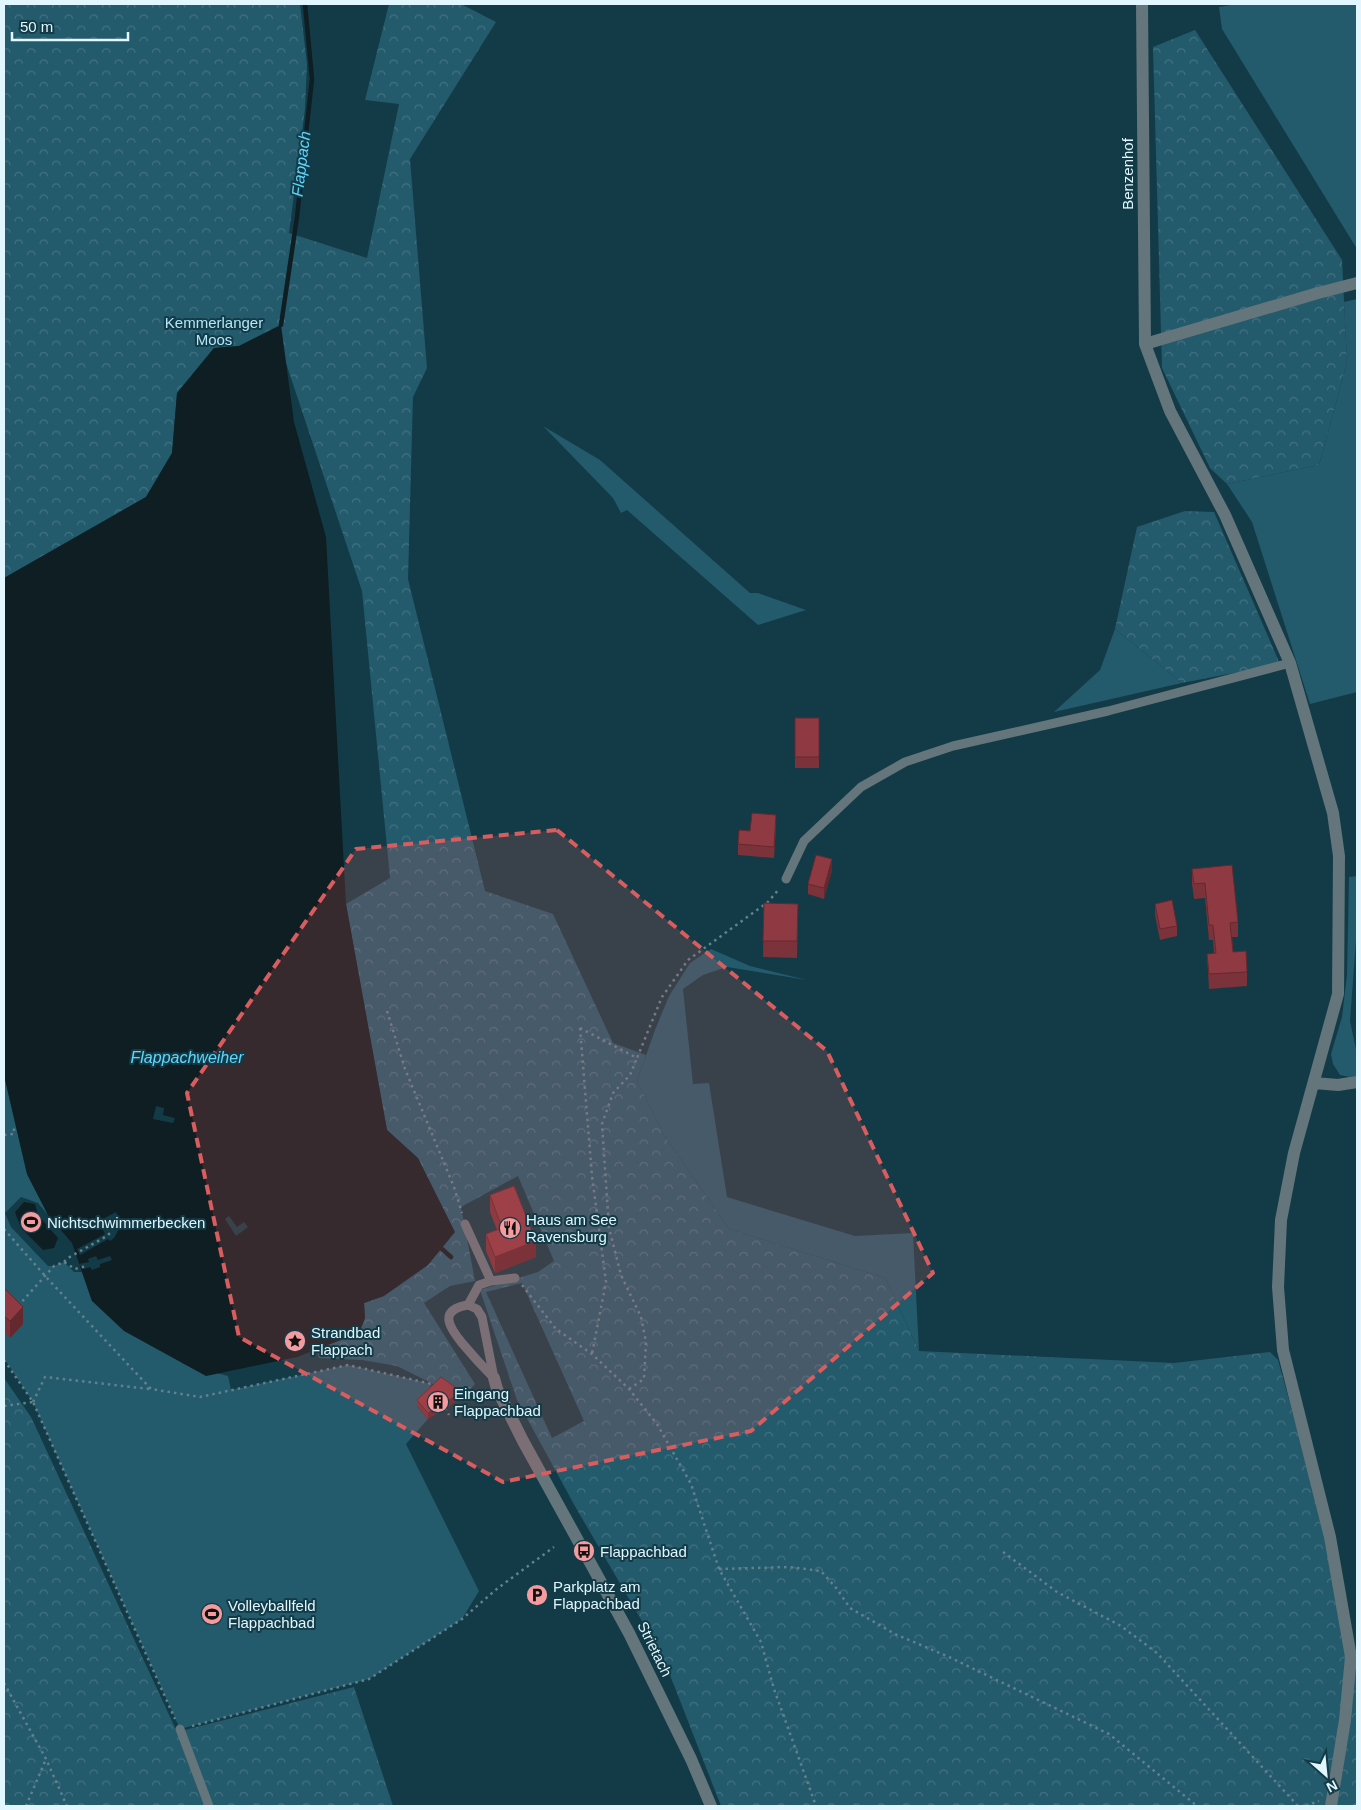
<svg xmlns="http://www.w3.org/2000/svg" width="1361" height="1810" font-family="Arial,sans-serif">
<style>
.green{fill:#235a6c}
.forest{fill:url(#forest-crowns);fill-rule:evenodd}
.water{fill:#0f1e23}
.pier{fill:#123b47}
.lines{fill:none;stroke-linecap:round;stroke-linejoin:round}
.stream{stroke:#0f1e23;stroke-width:4.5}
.path{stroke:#61828d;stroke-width:2.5;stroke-dasharray:2.5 4;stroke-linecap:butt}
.service{stroke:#64757b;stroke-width:9}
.minor{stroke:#64757b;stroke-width:12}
.wall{fill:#7b323a}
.shaded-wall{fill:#64292f}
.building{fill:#8f3a43;stroke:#64292f}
.marked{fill:#d95c5e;fill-opacity:0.2;stroke:#d95c5e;stroke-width:4;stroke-dasharray:10 6;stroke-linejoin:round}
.labels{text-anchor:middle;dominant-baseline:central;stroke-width:4;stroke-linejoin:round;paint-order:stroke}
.street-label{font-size:15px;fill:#e1f6fe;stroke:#123b47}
.park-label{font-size:15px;fill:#b3e6f9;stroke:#123b47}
.poi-label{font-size:15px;fill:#e1f6fe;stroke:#123b47;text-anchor:start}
.water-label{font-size:16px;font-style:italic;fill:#61d5fb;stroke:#123b47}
</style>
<defs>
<pattern id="forest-crowns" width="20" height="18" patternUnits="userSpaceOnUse" patternTransform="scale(1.25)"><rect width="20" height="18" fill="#235a6c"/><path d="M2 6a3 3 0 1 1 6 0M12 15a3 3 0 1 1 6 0" fill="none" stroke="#437282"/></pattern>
</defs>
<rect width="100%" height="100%" fill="#123b47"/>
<path class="green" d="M1237,4H1357V249L1222,29L1219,7Z
M1357,299V692L1310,704L1252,522L1227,484L1319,465L1347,362L1344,302Z
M543,426L600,460L750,593H758L806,610L758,625L627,510L621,513L613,498Z
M1115,629L1182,683L1054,712L1100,670Z
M1357,876V927L1350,1021L1357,1054V1076L1350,1077L1340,1075L1333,1064L1331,1054L1342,1017L1347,975L1349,877Z
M711,949L750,966L807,980L727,967L703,975L683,989L693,1084L709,1083L727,1197L855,1236L913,1233L919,1351L885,1278L729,1229L664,1135L637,1081L655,1030L669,996L690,963Z
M4,1075L27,1174L48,1215L38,1203L21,1197L5,1213L11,1227L48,1266H54L64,1262L74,1272H82L92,1301L184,1364L228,1376L231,1390L348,1365L432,1384L417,1406L428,1419L406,1444L479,1591L462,1619L369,1679L180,1729L33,1402L4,1358Z"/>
<path class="forest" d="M4,4H300L307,64L305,109L289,233L367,258L399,104L365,100L389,4H461L496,22L410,159L427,368L413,397L408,579L485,891L553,914L613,1043L646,1055L637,1081L664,1135L729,1229L885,1278L919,1351L1174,1363L1270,1352L1278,1360L1325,1529L1347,1654L1357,1653V1806H721L663,1657L576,1508L517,1400L480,1290L538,1272L554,1261L518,1176L461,1207L475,1281L450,1286L424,1303L475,1384L462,1398L441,1382L437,1386L397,1366L362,1360L319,1358L316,1349L359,1333L365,1318L364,1303L384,1296L418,1159L387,1130L346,904L390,878L362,591L285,360L280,325L239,346L214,348L177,393L172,453L146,497L4,578ZM522,1283L584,1421L552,1438L486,1292Z
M1195,30L1342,260L1347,362L1319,465L1227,484L1210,468L1162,368L1153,47Z
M1185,511L1214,512L1280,664L1182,683L1115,629L1137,527Z
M4,1378L31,1417L177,1732L354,1687L393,1806H4Z"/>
<path class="water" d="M281,325L294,422L326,537L346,904L387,1130L418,1158L455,1232L428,1265L384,1296L364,1303L365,1318L359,1333L297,1357L206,1376L124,1331L92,1301L72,1243L48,1215L27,1174L4,1075V578L146,497L172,453L177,393L214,348L239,346Z
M24,1202L35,1204L38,1215L58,1238L54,1248L43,1250L21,1228L15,1212Z"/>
<path class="pier" d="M156,1106L164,1108L163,1115L175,1118L173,1123L153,1119Z
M116,1212L119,1220V1229L114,1238L110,1241L108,1239L80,1255L77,1249L105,1234L99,1221Z
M229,1216L237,1227L244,1222L248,1227L236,1236L225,1219Z
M96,1256L98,1260L110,1256L112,1260L100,1264V1267L92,1270L90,1267L84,1269L79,1264L89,1262L88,1259Z"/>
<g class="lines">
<path class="stream" d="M281,325L297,217L312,79L305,4
M442,1249L451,1257"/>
<path class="path" d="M387,1011L405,1069L454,1187L462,1213
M580,1028L592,1176L606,1282L592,1354
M580,1028L637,1058L662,997L688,960L768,902L779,889
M4,1135L14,1134V1127
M4,1229L46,1277L151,1389L200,1397L348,1365L432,1384L434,1388
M64,1262L68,1258L107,1236L112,1231
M522,1285L556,1329L592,1354L629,1389L657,1424L691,1484L719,1569L761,1642L774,1689L816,1806
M18,1306L54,1266L64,1262L75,1269L87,1266
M4,1360L33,1402L175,1719
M629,1389L644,1379L646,1342L641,1317L621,1275L609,1228L602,1124L613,1093L630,1075L637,1058
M33,1402L45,1377L150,1389
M4,1406L33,1402
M445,1408L449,1415
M1003,1552L1057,1592L1121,1626L1157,1653L1298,1806
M719,1569L789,1567L821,1571L837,1589L850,1608L895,1634L949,1657L1109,1734L1197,1806
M4,1683L46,1759L67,1806
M192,1726L369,1679L462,1619L498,1588L554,1547
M26,1806L46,1759
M1306,1806L1319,1801"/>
<path class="service" d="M786,879L804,841L861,787L905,762L953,746L1108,711L1290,663
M465,1224L491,1281
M468,1305L477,1309L482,1317L494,1378C482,1366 472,1355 462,1343C449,1327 438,1310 468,1305Z
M468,1305L479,1285L491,1281L515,1278
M180,1729L209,1806"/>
<path class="minor" d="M1142,4L1145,344L1170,411L1225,515L1290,663L1333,813L1339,856L1338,994L1294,1153L1281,1220L1278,1287L1283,1350L1330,1537L1351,1657L1345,1720L1331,1806
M1145,344L1318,293L1357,283
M1314,1083L1338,1085L1357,1082
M494,1378L497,1389L523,1441L629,1633L691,1759L711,1806"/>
</g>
<path class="wall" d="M795,718H819V768H795Z
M776,826L774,858L738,855V844L750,831Z
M1192,869L1238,922V937H1232L1233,952L1247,972V986L1209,989L1207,954H1214L1213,940H1209L1205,898L1194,899L1192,884Z
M832,870L824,899L808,894V884Z
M764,903L798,920L797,958L763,957Z
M1155,904L1177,926V936L1160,940L1155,915Z
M490,1195L536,1257L495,1273L486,1251V1234L497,1230L490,1212Z
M4,1288L23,1324L10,1338L4,1332Z
M462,1398L428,1419L417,1406V1400Z"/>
<path class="shaded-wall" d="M776,815V826L774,858V847Z
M832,859V870L824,899V888Z
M536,1241V1257L495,1273V1257Z
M23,1307V1324L10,1338V1321Z
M462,1392V1398L428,1419V1413Z"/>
<path class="building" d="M795,718H819V757H795Z
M752,813L776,815L774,847L738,844L739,830L750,831Z
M816,855L832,859L824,888L808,884Z
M1232,865L1238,922L1230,923L1233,952L1246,951L1247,972L1209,974L1207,954L1216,953L1213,925H1209L1205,883L1194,884L1192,869Z
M1172,900L1177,926L1160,929L1155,904Z
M764,903L798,904L797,941H763Z
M514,1186L536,1241L495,1257L486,1234L502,1228L490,1195Z
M4,1288L23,1307L10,1321L4,1316Z
M441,1377L462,1392L428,1413L417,1400Z"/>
<path class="marked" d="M557,830L827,1051L933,1273L751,1431L503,1482L239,1337L187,1093L356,849Z"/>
<defs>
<g id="stadium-disc" transform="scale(1.125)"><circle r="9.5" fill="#f49b9f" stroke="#123b47"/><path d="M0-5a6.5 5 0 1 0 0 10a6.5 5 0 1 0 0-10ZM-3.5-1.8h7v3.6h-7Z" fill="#111"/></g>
<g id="restaurant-disc" transform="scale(1.125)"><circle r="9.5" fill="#f49b9f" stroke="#123b47"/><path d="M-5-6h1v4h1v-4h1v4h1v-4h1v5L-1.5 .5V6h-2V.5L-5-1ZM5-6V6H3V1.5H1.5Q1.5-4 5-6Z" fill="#111"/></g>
<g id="sight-disc" transform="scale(1.125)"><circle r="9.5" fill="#f49b9f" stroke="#123b47"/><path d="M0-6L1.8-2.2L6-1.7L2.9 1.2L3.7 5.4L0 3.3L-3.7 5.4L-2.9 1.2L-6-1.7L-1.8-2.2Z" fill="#111"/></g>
<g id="building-disc" transform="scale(1.125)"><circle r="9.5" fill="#f49b9f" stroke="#123b47"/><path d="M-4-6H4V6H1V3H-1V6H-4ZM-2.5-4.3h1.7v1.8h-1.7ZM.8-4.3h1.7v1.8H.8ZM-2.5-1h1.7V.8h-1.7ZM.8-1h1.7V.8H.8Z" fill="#111"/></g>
<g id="bus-disc" transform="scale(1.125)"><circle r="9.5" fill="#f49b9f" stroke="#123b47"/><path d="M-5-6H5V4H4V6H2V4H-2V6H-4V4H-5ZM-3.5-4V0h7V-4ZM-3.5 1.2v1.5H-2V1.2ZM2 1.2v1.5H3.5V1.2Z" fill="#111"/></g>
<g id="parking-disc" transform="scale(1.125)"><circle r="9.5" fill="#f49b9f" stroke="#123b47"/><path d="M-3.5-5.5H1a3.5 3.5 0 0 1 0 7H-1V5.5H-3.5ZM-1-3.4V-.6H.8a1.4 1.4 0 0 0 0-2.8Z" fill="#111"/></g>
</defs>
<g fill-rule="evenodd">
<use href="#stadium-disc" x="31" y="1222"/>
<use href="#restaurant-disc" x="510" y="1228"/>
<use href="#sight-disc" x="295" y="1341"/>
<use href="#building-disc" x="438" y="1402"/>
<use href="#bus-disc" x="584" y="1551"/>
<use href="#parking-disc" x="537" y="1595"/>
<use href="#stadium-disc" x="212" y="1614"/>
</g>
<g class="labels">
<g class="street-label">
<text transform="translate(1127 174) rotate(-90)">Benzenhof</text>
<text transform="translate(655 1649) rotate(64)">Strietach</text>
</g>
<g class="park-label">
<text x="214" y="322">Kemmerlanger<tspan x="214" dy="17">Moos</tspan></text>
</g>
<g class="poi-label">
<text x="526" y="1219">Haus am See<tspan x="526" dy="17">Ravensburg</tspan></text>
<text x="47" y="1222">Nichtschwimmerbecken</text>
<text x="311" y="1332">Strandbad<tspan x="311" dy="17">Flappach</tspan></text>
<text x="454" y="1393">Eingang<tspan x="454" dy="17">Flappachbad</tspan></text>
<text x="600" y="1551">Flappachbad</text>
<text x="553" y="1586">Parkplatz am<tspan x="553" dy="17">Flappachbad</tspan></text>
<text x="228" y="1605">Volleyballfeld<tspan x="228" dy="17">Flappachbad</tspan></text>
</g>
<g class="water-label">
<text transform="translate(301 164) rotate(-83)">Flappach</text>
<text x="187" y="1057">Flappachweiher</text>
</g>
</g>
<rect width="1361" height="1810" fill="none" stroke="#e1f6fe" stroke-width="10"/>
<g transform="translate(1326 1775) rotate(153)" stroke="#123b47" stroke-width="4" paint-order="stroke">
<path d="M0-4L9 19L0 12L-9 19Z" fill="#e1f6fe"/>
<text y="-8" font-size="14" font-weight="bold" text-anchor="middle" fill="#e1f6fe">N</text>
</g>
<path d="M12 32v8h116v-8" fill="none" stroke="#e1f6fe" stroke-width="2.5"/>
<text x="20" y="32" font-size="15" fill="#e1f6fe" stroke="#123b47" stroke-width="4" paint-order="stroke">50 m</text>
</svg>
